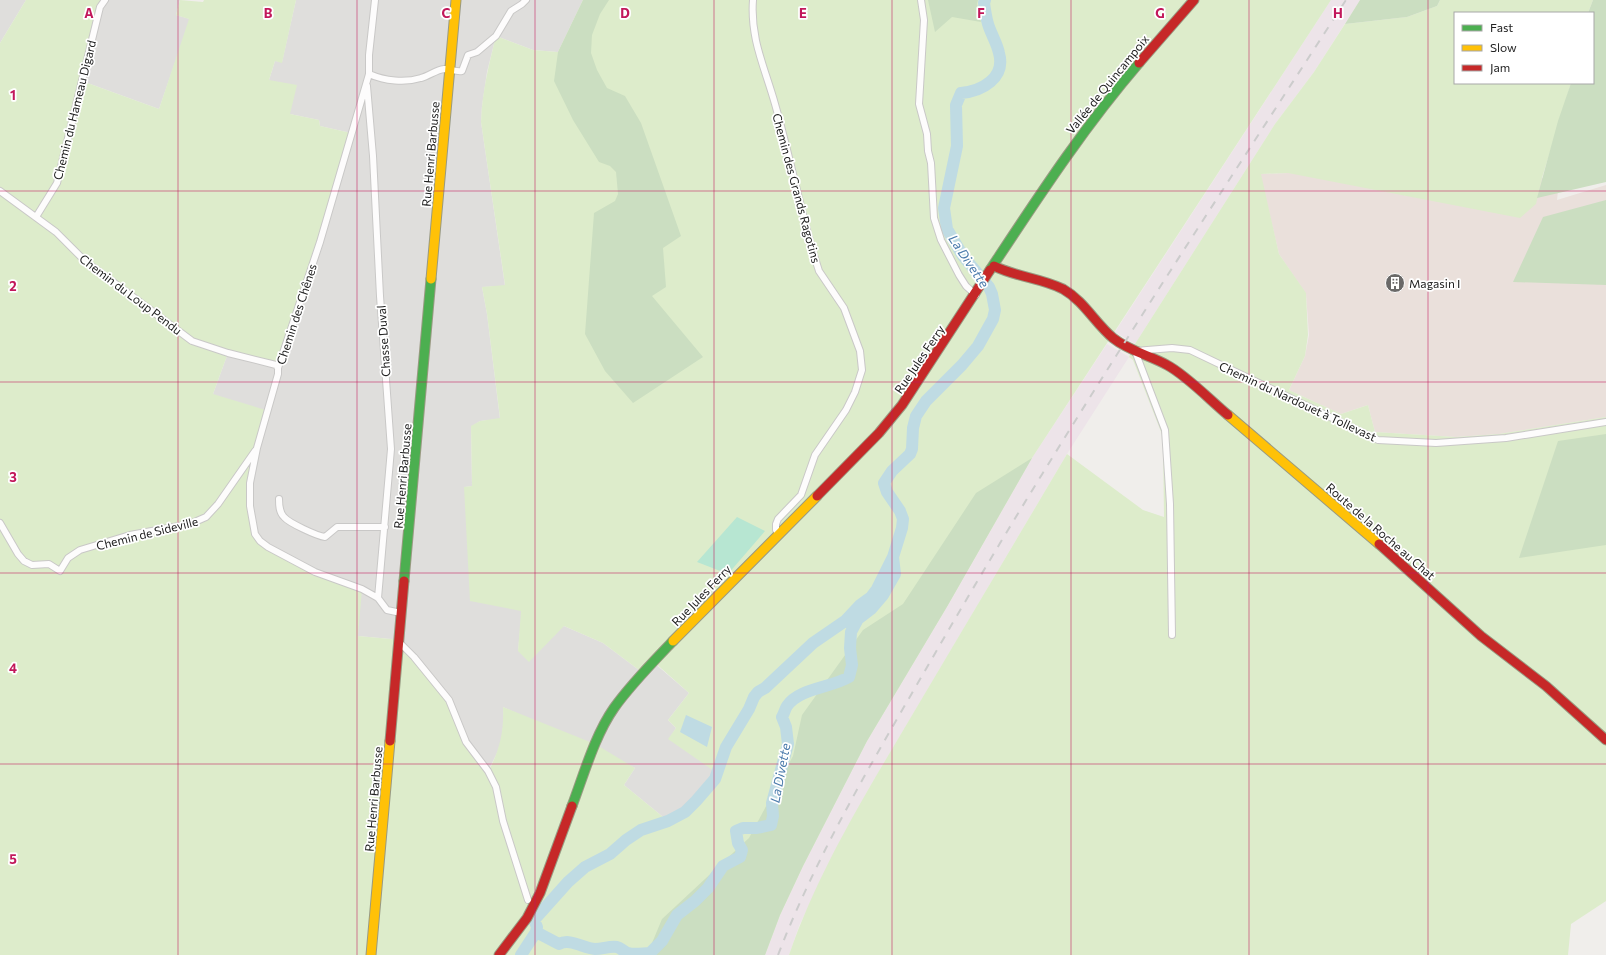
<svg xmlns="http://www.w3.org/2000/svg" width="1606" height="955" font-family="Commissioner,sans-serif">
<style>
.residential{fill:#dfdedc}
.industrial{fill:#ede4e9}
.military{fill:#eae0db}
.grass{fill:#ddeccb}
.forest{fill:#cbdec1}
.pitch{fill:#b7e6d2}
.water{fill:#bfdbe3}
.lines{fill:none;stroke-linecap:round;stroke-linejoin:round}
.river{stroke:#bfdbe3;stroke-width:12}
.street-casing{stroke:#c9c8c7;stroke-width:8}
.fast-casing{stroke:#999a82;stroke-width:11}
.slow-casing{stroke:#999a82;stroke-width:11}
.jam-casing{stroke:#999a82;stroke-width:11}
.street{stroke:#fdfcfc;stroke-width:6}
.fast{stroke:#4caf50;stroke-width:9}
.slow{stroke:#ffc107;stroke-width:9}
.jam{stroke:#c62828;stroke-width:9}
.rail{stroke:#ccc;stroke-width:2;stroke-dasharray:8 8;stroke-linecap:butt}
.grid{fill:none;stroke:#c2185b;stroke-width:1;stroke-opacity:0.55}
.labels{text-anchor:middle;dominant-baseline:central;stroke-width:3.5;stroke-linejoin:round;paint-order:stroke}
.street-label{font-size:12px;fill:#222;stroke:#fff}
.poi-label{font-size:12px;fill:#222;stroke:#fff;text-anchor:start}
.water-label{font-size:13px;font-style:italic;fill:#4a7aab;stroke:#fff}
.grid-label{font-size:13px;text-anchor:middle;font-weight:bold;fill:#c2185b;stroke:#fff;stroke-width:3.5;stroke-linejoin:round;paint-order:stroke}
</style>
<rect width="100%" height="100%" fill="#f0eeeb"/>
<path class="residential" d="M0,0H26L0,43Z
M105,0H180L176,15L190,19L159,109L82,81Z
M296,0H583L558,52L533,50L496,36L487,72L482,106L481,122L505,286L482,287L487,314L500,419L480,421L471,427L472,486L465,487L522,611L518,651L564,626L603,643L643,673L653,662L689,693L668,720L676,728L669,739L718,773L715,779L696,801L685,812L668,821L624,785L635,768L503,707L504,720L501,742L497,753L488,771L391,639L358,636L315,572L260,541L213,394L228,353L351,133L320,126L319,120L290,114L269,80L275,61L282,62Z"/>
<path class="industrial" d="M1331,0H1360L1314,72L1275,124L1135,344L1115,332Z
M1107,344L1129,357L1067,454L868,790L830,862L799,926L789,955H765L780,915L803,866L867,741L948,605L1032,458Z"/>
<path class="military" d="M1288,173L1542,178L1559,181L1557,200L1606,185V417L1499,434L1456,437L1375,432L1368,405L1341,414L1289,390L1305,356L1309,335L1306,294L1279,254L1260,174Z"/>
<path class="grass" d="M26,0H105L82,81L159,109L189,19L176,15L180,0L203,2L204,0H296L282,63L275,61L269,80L297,85L290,114L319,120L320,126L351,133L278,368L228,353L213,394L269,411L257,448L250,506L260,541L315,572L362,589L358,636L391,639L399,642L449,700L461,733L489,770C500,749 504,731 503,707L595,744L635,768L624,785L668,821C674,818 680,815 685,812C695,804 713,785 717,773L668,739L676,728L668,720L689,693L654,662L643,673L603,643L564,626L529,662L518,651L521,611L470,601L464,487L472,486L471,426L480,421L500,418L487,314L482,287L505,285L481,122C482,92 489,64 496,36L533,50L558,52L583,0H1331L1032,458L948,605L867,741L803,866L780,915L765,955H0V43Z
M1440,0H1593L1588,13H1455V83H1571L1542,178L1536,204L1520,218L1288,173L1261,174L1279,254L1306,293L1308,335L1305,356L1289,390L1341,414L1368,405L1375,432L1456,437L1499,434L1606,417V901L1571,924L1568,955H789C818,871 866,793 911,717C963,629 1015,542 1067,454L1143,510L1164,517L1163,437L1133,360L1129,357L1135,344L1275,124L1314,72L1345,24L1407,17L1437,6Z"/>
<path class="forest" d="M583,0H609L600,14L592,35L591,53L597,70L607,88L625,96L641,123L681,236L663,248L666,287L652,296L703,357L633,403L605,371L585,334L594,213L615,201L618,194L616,172L610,166L599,162L573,120L554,81L558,52Z
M928,0H978L977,4L981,22L952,17L935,32Z
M1360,0H1440L1437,6L1407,17L1345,24Z
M1593,0H1606V182L1537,198L1558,121L1571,83H1593V13H1588Z
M1606,200V285L1513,282L1543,217Z
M1606,434V545L1519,558L1558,441Z
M1032,458L948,605L867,741L803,866L780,915L765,955H647L662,919L749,838L793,756L802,715L863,630L903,604L976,493Z"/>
<path class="pitch" d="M737,517L765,531L728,574L697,562Z"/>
<path class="water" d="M686,715L712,727L707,747L680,732Z"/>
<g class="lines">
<path class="river" d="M536,932L559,944C570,938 583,948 595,949C603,949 609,946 617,947C621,948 624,952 628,953C634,955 644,953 650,953L662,941L677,915L695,901L708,888L723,866L740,857L742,850L738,843L736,831L743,828H757L771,825L773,816L772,803L788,744L786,727L782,717C784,714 785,709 787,706C799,688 831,688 849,677L852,665L850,648L851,632L858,619L871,609L883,595L895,574L893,557
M521,955L536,932L537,927L534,920L568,882L585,867L610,854L626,840L641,830L668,821L685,812L696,801L715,779L726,747L749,709L754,697L758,692L765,688L813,643L845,621L860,605L871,597L877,589L893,557L902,528L903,519L900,511L887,492L884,483L892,471L910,454L912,449L913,428L916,416L926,401L962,365L978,346L993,319L995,310L992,294L989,287L963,256L947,229L944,208L957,146L956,105L961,93C982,91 1006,78 999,53C997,43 991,34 988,24C986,17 985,10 984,3L985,0"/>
<g class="street-casing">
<path id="street" d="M375,0L369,55V74L320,242L278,368V374L257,448L250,483V506L255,534L260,541L268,547L315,572L362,589L378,598L387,610L401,613
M753,0C750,39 765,68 775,104C789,153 799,203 813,252L819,271L844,308L860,351L862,370L855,392L846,410L815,455L801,495L778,519L776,524V530L778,534
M921,0L924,20L919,104L927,134L928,151L931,163L934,218L941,240L959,275L966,286L976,295
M369,74C385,81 405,83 421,78C429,76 436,70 444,69C451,69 456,72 462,71L468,55L477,52L496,36L511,11L522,4L526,0
M367,86L373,156L380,296L391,449L378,598
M0,191L56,232L85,261L192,341L228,353L276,365L278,368
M36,217L57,183L100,7L105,0
M279,499C279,505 279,512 284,517C289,523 317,536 325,537L337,527H385
M0,523L18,554L24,561L32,565L49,564L60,571L68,558L80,550L130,535L190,524L206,517L218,504L255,451
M1172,635L1170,504L1165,430L1135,351L1172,348L1190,350L1378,440L1436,443L1506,438L1606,422
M399,642L414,657L449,700L466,742L488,771L496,787L503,821L528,900"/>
</g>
<g class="fast-casing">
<path id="fast" d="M990,270C1037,199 1083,128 1139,63
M404,581L431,279
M572,806C584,774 595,735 614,708C631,684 653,662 673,641"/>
</g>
<g class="slow-casing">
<path id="slow" d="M431,279L456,0
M1228,415L1379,544
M673,641L817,496
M371,955L390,741"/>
</g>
<g class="jam-casing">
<path id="jam" d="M1139,63L1194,0
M994,266C1016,277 1041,278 1063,289C1084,301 1095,323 1113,338C1129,351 1149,355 1167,365C1186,375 1210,400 1228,415
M817,496L879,433L902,405L990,270
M1379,544L1481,636L1546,686L1606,740
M390,741L404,581
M499,955L527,918L540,893L572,806"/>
</g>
<use href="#street" class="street"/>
<use href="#fast" class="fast"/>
<use href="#slow" class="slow"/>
<use href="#jam" class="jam"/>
<path class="rail" d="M778,955C820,846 883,744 941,643C1068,424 1208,213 1346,0"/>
</g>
<path class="grid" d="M178,0V955M357,0V955M535,0V955M714,0V955M892,0V955M1071,0V955M1249,0V955M1428,0V955M0,191H1606M0,382H1606M0,573H1606M0,764H1606"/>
<defs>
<g id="building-disc" transform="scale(1)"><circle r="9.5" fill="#6a6968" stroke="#fff"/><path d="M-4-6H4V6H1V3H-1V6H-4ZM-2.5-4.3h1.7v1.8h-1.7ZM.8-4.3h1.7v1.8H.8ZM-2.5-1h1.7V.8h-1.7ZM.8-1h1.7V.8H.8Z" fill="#fff"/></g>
</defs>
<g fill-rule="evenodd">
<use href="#building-disc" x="1395" y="283"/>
</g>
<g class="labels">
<g class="street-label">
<text transform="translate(1107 84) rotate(-51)">Vallée de Quincampoix</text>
<text transform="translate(74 110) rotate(-76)">Chemin du Hameau Digard</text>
<text transform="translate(430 154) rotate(-85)">Rue Henri Barbusse</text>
<text transform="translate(797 188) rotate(75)">Chemin des Grands Ragotins</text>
<text transform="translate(131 294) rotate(37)">Chemin du Loup Pendu</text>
<text transform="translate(296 314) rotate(-72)">Chemin des Chênes</text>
<text transform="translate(383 341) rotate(-94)">Chasse Duval</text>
<text transform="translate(919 359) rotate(-56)">Rue Jules Ferry</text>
<text transform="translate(1298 401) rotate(25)">Chemin du Nardouet à Tollevast</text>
<text transform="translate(402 476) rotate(-85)">Rue Henri Barbusse</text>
<text transform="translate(1381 531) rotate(41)">Route de la Roche au Chat</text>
<text transform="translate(147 533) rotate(-14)">Chemin de Sideville</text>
<text transform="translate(701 595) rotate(-46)">Rue Jules Ferry</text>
<text transform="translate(373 799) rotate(-85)">Rue Henri Barbusse</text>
</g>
<g class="poi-label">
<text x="1409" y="283">Magasin I</text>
</g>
<g class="water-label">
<text transform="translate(969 261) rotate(56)">La Divette</text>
<text transform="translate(780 773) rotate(-79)">La Divette</text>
</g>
</g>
<g class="grid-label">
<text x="89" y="18">A</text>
<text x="268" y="18">B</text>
<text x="446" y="18">C</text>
<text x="625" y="18">D</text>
<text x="803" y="18">E</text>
<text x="981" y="18">F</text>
<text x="1160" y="18">G</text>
<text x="1338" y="18">H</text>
<text x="13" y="100">1</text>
<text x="13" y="291">2</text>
<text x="13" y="482">3</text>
<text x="13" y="673">4</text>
<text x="13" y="864">5</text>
</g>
<rect x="1454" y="12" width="140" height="72" fill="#ffffff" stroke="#a7a7a7"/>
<rect x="1462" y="25" width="20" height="6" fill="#4caf50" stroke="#a7a7a7"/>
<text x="1490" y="32" font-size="12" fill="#222222">Fast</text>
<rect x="1462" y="45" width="20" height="6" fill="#ffc107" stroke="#a7a7a7"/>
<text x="1490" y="52" font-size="12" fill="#222222">Slow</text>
<rect x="1462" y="65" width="20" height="6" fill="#c62828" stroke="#a7a7a7"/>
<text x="1490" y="72" font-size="12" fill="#222222">Jam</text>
</svg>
